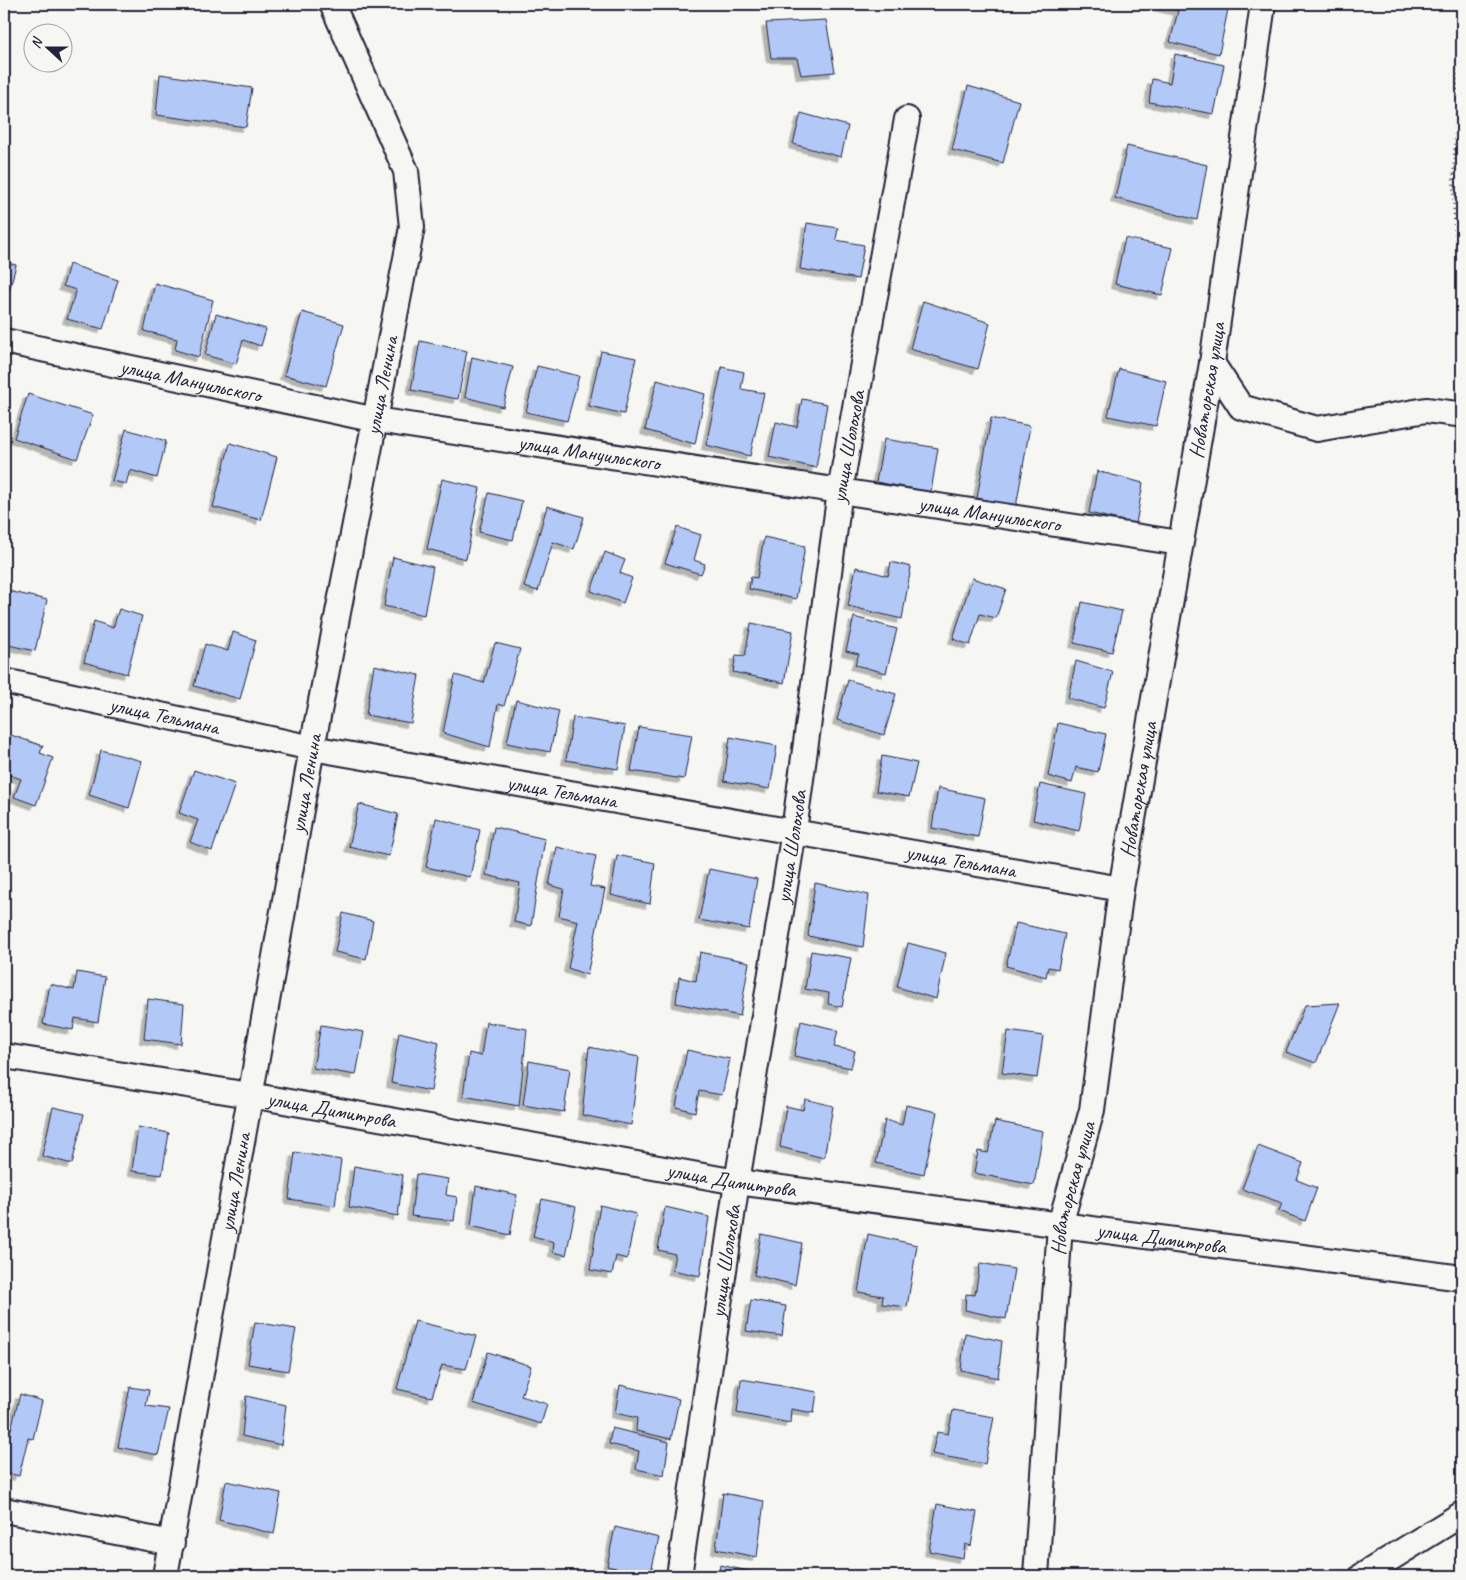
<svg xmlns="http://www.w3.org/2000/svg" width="1466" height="1580" font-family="Caveat,sans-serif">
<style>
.building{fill:#b2c9f7;stroke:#22223b;filter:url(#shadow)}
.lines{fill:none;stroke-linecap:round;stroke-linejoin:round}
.minor-casing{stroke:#22223b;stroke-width:28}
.path{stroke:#22223b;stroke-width:3;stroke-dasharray:1 4;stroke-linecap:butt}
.minor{stroke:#f6f6f2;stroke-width:24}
.labels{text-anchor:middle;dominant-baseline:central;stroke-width:5;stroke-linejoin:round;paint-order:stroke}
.street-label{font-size:21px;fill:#22223b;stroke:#f6f6f2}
</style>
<defs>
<filter id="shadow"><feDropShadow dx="-4.5" dy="4.5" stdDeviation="0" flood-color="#0004"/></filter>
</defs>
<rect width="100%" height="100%" fill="#f6f6f2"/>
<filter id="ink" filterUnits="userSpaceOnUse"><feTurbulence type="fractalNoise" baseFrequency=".02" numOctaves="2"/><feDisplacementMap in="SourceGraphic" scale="10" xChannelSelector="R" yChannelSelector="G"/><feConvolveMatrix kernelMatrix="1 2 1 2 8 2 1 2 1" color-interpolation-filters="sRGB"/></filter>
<g filter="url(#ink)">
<path class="building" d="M1150,4H1229L1219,54L1170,42L1178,11Z
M826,20L835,72L801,75L797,58H771L766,23Z
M1175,54L1224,65L1214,114L1149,102L1152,79L1170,83Z
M160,74L252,88L246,127L156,115Z
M968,86L1019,101L1003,163L952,150Z
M801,113L848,126L841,157L793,144Z
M1127,146L1207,165L1197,220L1115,198Z
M807,223L838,228L836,240L864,245L858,279L800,269Z
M1125,238L1173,248L1162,295L1115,284Z
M4,262L16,265L4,311Z
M69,264L118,280L103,329L67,319L76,290L63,286Z
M155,283L213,300L199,357L175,350L177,339L144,331Z
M923,301L990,323L978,369L910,349Z
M302,312L344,324L326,386L284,375Z
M216,314L266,329L261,346L243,340L236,364L205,355Z
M420,341L467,351L458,399L411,390Z
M601,351L636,358L624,414L589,406Z
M472,357L513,367L503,407L465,397Z
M537,366L579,376L567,421L526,412Z
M722,367L744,372L741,389L764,393L750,456L706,445Z
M1119,369L1166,381L1156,426L1108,416Z
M657,380L705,394L695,444L645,430Z
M28,394L93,415L77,459L14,438Z
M802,399L827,404L816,468L769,457L776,422L797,427Z
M991,418L1030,426L1016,507L977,498Z
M126,429L166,441L157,478L130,470L126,484L112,481Z
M884,439L938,448L931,492L876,482Z
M230,443L277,457L261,520L213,507Z
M1097,471L1143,483L1136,524L1089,513Z
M442,479L480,488L466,559L427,549Z
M489,493L522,501L513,540L479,532Z
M547,506L584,517L574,549L553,542L538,591L524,587Z
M677,527L701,535L694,560L705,564L701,574L665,563Z
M764,537L805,546L796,599L749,589L751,577L757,578Z
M605,552L625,560L620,573L632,578L623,603L591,591Z
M393,557L433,567L424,615L384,606Z
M891,562L911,567L902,619L848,606L856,567L888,576Z
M972,578L1006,589L996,618L980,614L970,645L953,639Z
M4,590L47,600L35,651L4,644Z
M1082,602L1122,611L1112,652L1074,643Z
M119,609L142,616L127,674L84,662L94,621L113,628Z
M854,617L897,629L886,673L855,665L859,654L846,651Z
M751,623L793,631L784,683L733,672L736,655L745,656Z
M233,632L256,640L240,699L194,686L205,644L228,651Z
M495,643L520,649L504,706L498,704L490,747L443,733L455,675L484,683Z
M1076,661L1113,672L1104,708L1068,698Z
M374,665L419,675L411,723L366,715Z
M848,680L896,694L884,735L837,720Z
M516,700L559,711L550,752L507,743Z
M573,717L625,726L618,769L566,760Z
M1058,723L1106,734L1098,772L1076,767L1072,783L1048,776Z
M639,727L692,735L684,779L631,771Z
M11,735L43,746L40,753L53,758L36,805L14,797L21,779L4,773V755Z
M730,737L777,746L770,789L724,781Z
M101,750L142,761L129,808L89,795Z
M882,756L917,763L909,797L876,791Z
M194,770L235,784L212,851L190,842L198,820L179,813Z
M1040,784L1086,794L1079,831L1033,820Z
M938,788L985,798L978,837L932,828Z
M359,804L398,814L389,856L349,847Z
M436,818L480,830L470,877L426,867Z
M494,827L545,839L531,926L514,922L520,883L486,875Z
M557,847L596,856L590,886L605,889L587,975L568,968L578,921L559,916L564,889L549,885Z
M617,855L655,863L650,904L611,895Z
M709,869L757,879L749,929L699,920Z
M815,883L869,895L863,947L808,936Z
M343,913L373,921L366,959L335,952Z
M1016,923L1065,934L1058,969L1048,967L1046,977L1006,966Z
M908,943L946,953L936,999L897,987Z
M811,951L851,958L842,1007L828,1004L829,993L805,989Z
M700,952L749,962L740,1016L676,1003L679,977L696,981Z
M77,972L105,977L98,1022L75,1018L73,1030L43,1024L50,984L74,990Z
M148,999L184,1004L181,1044L144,1039Z
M1340,1003L1316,1063L1286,1052L1305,1005Z
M801,1021L838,1030L834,1047L855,1051L851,1068L794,1056Z
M486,1022L527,1029L519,1106L463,1096L469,1053L481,1056Z
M321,1025L364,1032L356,1075L313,1068Z
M1008,1031L1043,1036L1037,1078L1002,1073Z
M399,1032L439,1042L431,1091L391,1083Z
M589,1047L639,1057L631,1125L582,1115Z
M687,1050L730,1059L722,1095L699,1091L695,1112L676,1107Z
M529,1061L570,1069L564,1112L523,1105Z
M805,1099L833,1106L824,1158L780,1147L786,1106L803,1110Z
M906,1105L937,1112L924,1174L876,1163L885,1120L902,1125Z
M53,1107L84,1114L72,1164L42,1156Z
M995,1121L1043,1131L1034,1185L974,1173L978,1151L988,1153Z
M138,1127L169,1133L162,1175L132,1171Z
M1258,1146L1303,1163L1297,1180L1317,1188L1305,1221L1279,1211L1282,1203L1242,1189Z
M295,1152L341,1160L335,1206L289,1199Z
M354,1166L403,1175L398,1216L349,1207Z
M416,1174L448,1179L446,1195L457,1197L454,1221L411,1216Z
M476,1186L517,1195L510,1235L471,1226Z
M542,1199L576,1207L566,1255L553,1252L554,1242L533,1236Z
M600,1205L636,1214L627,1259L616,1256L612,1274L590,1270Z
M665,1207L709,1217L700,1276L672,1270L675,1254L658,1250Z
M761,1234L802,1243L795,1285L754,1275Z
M868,1234L917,1245L907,1307L882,1304L883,1296L858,1292Z
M980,1263L1014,1269L1006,1319L965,1310L966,1294L975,1295Z
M751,1300L786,1306L782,1336L746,1331Z
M415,1321L476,1336L466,1369L442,1365L432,1397L397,1389Z
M255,1322L296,1329L288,1371L248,1364Z
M965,1333L1002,1341L998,1378L961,1370Z
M488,1352L531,1366L521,1396L547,1404L541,1424L473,1403Z
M741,1379L817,1392L814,1413L791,1409L790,1423L737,1413Z
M620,1385L679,1399L671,1439L636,1431L637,1418L615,1413Z
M130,1387L149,1390L146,1406L169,1409L158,1455L118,1447Z
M20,1394L42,1401L33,1439L28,1438L19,1476L4,1472V1436L9,1437Z
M246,1396L286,1405L281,1445L242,1436Z
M953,1410L994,1417L985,1464L932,1454L937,1432L948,1434Z
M612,1428L669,1442L664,1475L636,1469L639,1451L609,1444Z
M226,1481L281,1493L274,1534L219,1520Z
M723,1493L764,1501L757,1557L716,1549Z
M937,1504L977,1512L971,1546L965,1544L963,1558L929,1551Z
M615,1527L659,1538L650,1576L607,1566Z
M720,1565L753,1572V1576H718Z"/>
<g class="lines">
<g class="minor-casing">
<g id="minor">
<path id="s1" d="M4,341L376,420L1180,543"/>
<path d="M1212,363L1241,407L1317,429L1426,410L1457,414L1462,413"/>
<path id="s2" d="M4,681L312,748L1121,889"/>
<path id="s3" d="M4,1056L250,1095L737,1182L1462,1278"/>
<path d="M4,1510L172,1543"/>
<path id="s4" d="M165,1576L312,748L412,227L406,171L332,4"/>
<path id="s5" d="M679,1576L737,1182L794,831L840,491L907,119"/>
<path id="s6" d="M1036,1576L1060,1225L1092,1110L1121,889L1212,363L1263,4"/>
<path d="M1362,1576L1462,1514"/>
</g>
</g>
<path class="path" d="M1461,4C1462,72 1452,139 1454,207C1455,232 1456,255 1462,279"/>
<use href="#minor" class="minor"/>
</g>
</g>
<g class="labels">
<g class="street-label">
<text stroke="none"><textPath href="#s1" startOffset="191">улица Мануильского</textPath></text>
<text stroke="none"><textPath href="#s4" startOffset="1210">улица Ленина</textPath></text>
<text stroke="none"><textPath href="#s6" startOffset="1200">Новаторская улица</textPath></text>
<text stroke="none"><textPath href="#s5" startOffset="1142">улица Шолохова</textPath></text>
<text stroke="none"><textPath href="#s1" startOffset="596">улица Мануильского</textPath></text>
<text stroke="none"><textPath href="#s1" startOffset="1001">улица Мануильского</textPath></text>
<text stroke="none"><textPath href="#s2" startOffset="164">улица Тельмана</textPath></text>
<text stroke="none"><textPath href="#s4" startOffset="805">улица Ленина</textPath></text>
<text stroke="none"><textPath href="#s6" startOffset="795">Новаторская улица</textPath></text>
<text stroke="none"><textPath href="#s2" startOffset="569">улица Тельмана</textPath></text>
<text stroke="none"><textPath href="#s5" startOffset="738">улица Шолохова</textPath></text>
<text stroke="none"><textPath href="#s2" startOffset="974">улица Тельмана</textPath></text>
<text stroke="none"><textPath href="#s3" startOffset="332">улица Димитрова</textPath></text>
<text stroke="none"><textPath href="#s3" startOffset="738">улица Димитрова</textPath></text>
<text stroke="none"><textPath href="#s4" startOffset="400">улица Ленина</textPath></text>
<text stroke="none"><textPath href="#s6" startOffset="390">Новаторская улица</textPath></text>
<text stroke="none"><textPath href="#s3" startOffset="1172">улица Димитрова</textPath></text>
<text stroke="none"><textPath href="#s5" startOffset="318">улица Шолохова</textPath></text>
</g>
</g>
<rect width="1466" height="1580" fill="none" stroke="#f6f6f2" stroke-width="20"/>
<rect x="10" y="10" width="1446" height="1560" fill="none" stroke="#22223b" stroke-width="2" filter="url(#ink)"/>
<g transform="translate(48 48) rotate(291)"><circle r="24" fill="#f6f6f2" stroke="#a1a1a9"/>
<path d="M0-4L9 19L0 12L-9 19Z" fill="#22223b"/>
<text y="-8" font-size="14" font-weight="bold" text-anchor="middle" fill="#22223b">N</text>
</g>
</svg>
